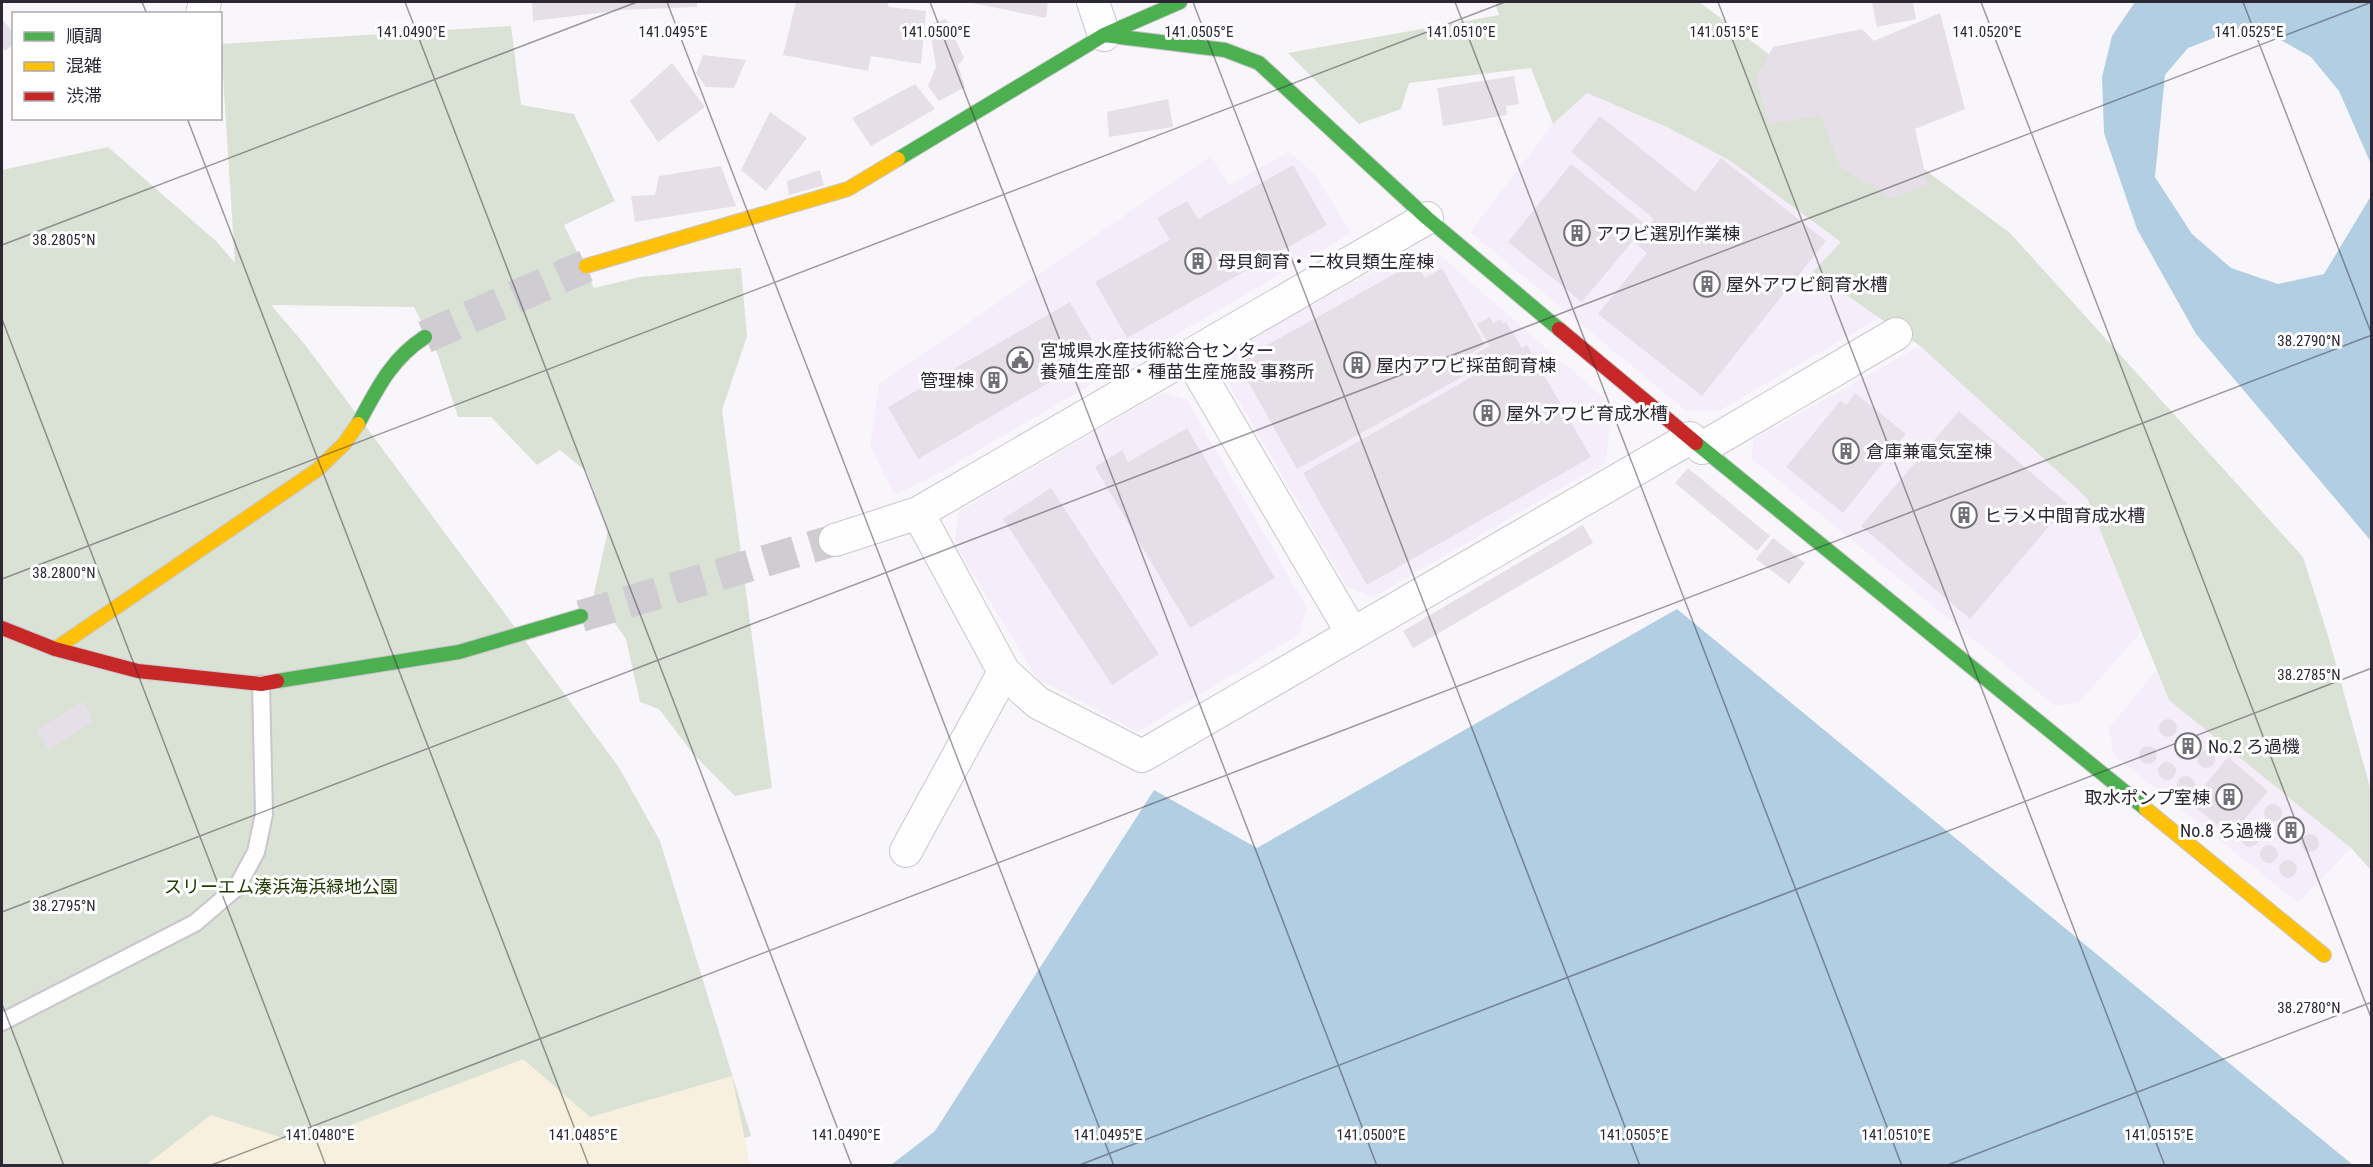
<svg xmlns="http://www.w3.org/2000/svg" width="2373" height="1167" font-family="'Roboto Condensed','Noto Sans JP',sans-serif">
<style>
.industrial{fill:#f6edfa}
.green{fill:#dae1d5}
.sand{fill:#f7f0de}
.water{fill:#b1cee2}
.building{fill:#e6dfe8}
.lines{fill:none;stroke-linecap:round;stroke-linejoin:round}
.street-tunnel{stroke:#cfcdd2;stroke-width:32;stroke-dasharray:32 16;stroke-linecap:butt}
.secondary-tunnel{stroke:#cfcdd2;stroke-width:33;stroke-dasharray:33 16;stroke-linecap:butt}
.lane-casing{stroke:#c9c6cd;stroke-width:20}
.street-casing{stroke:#c9c6cd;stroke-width:34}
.fast-casing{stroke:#c9c6cd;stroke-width:16}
.slow-casing{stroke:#c9c6cd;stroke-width:16}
.jam-casing{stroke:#c9c6cd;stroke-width:16}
.lane{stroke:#fefefe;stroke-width:16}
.street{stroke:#fefefe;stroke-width:32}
.fast{stroke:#4caf50;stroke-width:14}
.slow{stroke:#ffc107;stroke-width:14}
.jam{stroke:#c62828;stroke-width:14}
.ticks{fill:none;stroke:#2c2733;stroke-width:1.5;stroke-opacity:0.45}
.labels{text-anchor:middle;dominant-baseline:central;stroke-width:6;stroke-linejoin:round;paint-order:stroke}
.poi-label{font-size:18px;fill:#2c2733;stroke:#fff;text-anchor:start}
.park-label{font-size:18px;fill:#203a00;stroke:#fff}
.ticks-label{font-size:15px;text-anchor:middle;fill:#2c2733;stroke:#fff;stroke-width:6;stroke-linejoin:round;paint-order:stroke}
</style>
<rect width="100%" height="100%" fill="#f8f6fa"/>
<path class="industrial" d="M1587,93L1669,128L1729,160L1841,242L1814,272L1881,317L1719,411L1685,410L1470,232L1553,124Z
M1289,152L1316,176L1351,233L936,475L894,495L870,446L879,384L1211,156L1229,185Z
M1410,250L1435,251L1613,406L1605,463L1373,597L1347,587L1226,379L1230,351Z
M1920,346L2087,498L2141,632L2078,703L2055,706L1751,458L1754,439Z
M1162,392L1187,400L1307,608L1299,634L1138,732L1037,678L955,545L958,512Z
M2157,670L2169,700L2351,848L2298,903L2114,755L2108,729Z"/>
<path class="green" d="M1495,2H1699L2010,233L2303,557L2329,639L2371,791V870L2351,848L2169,700L2087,498L1920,346L1813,272L1841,242L1729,160L1669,128L1587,93L1553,124L1531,68L1409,83L1401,109L1359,124L1288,53L1499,15Z
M511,26L521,105L574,114L615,201L564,225L594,288L640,277L741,268L747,336L722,410L772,788L735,796L694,755L659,709L640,702L626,639L594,594L608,530L587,472L560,450L537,465L491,417H458L438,355L414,307L271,305L306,346L618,766L660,841L751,1136L661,1166L2,1165V170L108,147L217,242L235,263L221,44Z"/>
<path class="sand" d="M523,1059L590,1117L732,1076L750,1165H146L211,1115L301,1144Z"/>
<path class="water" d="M2135,2H2371V164L2339,91L2311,57L2263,30L2247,25L2188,48L2165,75L2155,177L2192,234L2231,268L2278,284L2324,274L2371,196V541L2196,334L2137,229L2104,133L2102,77L2112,36Z
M1677,609L2353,1165H891L935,1131L1154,790L1257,848Z"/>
<path class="building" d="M532,2H697V7L622,10L533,21Z
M796,2H887L889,7L926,11L921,64L871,56L868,71L783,55Z
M1880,2H1913L1916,19L1877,27L1872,3Z
M972,3V2H1048L1046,18Z
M1940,13L1965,109L1915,129L1928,185L1891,199L1840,166L1821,116L1769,124L1756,78L1773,47L1862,29L1874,41Z
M2,19L14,33V44L5,51L2,47Z
M946,19L964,58L958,65L965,87L939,101L928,86L936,67L929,24Z
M703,55L746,60L734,88L706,87L696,73Z
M672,63L705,107L658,142L630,101Z
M1514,76L1519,104L1506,106L1507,115L1443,126L1437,88Z
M915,84L935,109L871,146L852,118Z
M1168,99L1173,127L1109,137L1107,112Z
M770,112L807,138L766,191L741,170Z
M1600,116L1695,192L1721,158L1826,241L1702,396L1598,314L1647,253L1635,243L1654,219L1571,152Z
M1571,164L1646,225L1582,302L1508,242Z
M1293,165L1327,225L1127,338L1095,282L1170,240L1157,218L1187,201L1198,219Z
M721,166L736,206L635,222L631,196L655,195L659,176Z
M820,170L824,185L789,195L787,181Z
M1416,262L1425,278L1442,268L1485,345L1470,354L1478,368L1297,469L1237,362Z
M1070,302L1100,353L918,459L888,407Z
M1490,317L1493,323L1501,319L1503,324L1506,322L1522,348L1527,345L1591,457L1367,585L1303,473L1484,370L1475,354L1490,346L1477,324Z
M1855,393L1906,434L1843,513L1786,467L1840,401L1846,405Z
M1959,411L2068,504L1970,619L1861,526Z
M1187,428L1275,578L1190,628L1095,467L1122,450L1128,462Z
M1688,468L1770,536L1757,551L1675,483Z
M1051,488L1159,654L1112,685L1003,519Z
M1583,525L1593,543L1413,648L1403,631Z
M1773,538L1805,563L1789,584L1756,559Z
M83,701L93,722L48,750L37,730Z
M2159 728a9 9 0 1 1 18 0a9 9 0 1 1-18 0Z
M2179 745a9 9 0 1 1 18 0a9 9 0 1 1-18 0Z
M2139 755a9 9 0 1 1 18 0a9 9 0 1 1-18 0Z
M2197 759a9 9 0 1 1 18 0a9 9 0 1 1-18 0Z
M2228,757L2268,791L2231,836L2190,803Z
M2158 771a9 9 0 1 1 18 0a9 9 0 1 1-18 0Z
M2177 785a9 9 0 1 1 18 0a9 9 0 1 1-18 0Z
M2264 813a9 9 0 1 1 18 0a9 9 0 1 1-18 0Z
M2282 829a9 9 0 1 1 18 0a9 9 0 1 1-18 0Z
M2241 838a9 9 0 1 1 18 0a9 9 0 1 1-18 0Z
M2301 843a9 9 0 1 1 18 0a9 9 0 1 1-18 0Z
M2260 854a9 9 0 1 1 18 0a9 9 0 1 1-18 0Z
M2279 869a9 9 0 1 1 18 0a9 9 0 1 1-18 0Z"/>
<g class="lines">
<path class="street-tunnel" d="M581,616L835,540"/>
<path class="secondary-tunnel" d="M425,337L586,266"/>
<g class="lane-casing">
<path id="lane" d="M2,1022L195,923L237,887L256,852L264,814L261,684"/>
</g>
<g class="street-casing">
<path id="street" d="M1093,2L1104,35
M202,14L205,2
M1189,356L1352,633
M1702,448L1896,334
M918,513L1004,672L1038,703L1142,756L1690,438
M835,540L918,513L1427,218
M906,851L1004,672"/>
</g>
<g class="fast-casing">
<path id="fast" d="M1104,35L1225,50L1259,63L1427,218L1559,329
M898,159L1104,35L1180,2
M358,424C377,389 391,359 425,337
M1696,443L2146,809
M277,681L459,652L581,616"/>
</g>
<g class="slow-casing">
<path id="slow" d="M586,266L848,189L898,159
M55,649L317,470L344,444L358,424
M2146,809L2324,955"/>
</g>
<g class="jam-casing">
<path id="jam" d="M1559,329L1696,443
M2,628L55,649L138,671L261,684L277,681"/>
</g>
<use href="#lane" class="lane"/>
<use href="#street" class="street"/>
<use href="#fast" class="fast"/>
<use href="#slow" class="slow"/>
<use href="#jam" class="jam"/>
</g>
<path class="ticks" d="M142,2L147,14M405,2L852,1166M667,2L1114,1166M930,2L1377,1166M1193,2L1640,1166M1455,2L1902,1166M1718,2L2165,1166M1981,2L2372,1020M2243,2L2372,335M187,118L589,1166M2,245L637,2M2,319L326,1166M2,579L1505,2M2,912L2372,2M2,1004L64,1166M209,1166L2372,335M1077,1166L2372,668M1945,1166L2372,1002"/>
<defs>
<g id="building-ring" transform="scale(1.35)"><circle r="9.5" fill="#fff" stroke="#736f79" stroke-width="1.5"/><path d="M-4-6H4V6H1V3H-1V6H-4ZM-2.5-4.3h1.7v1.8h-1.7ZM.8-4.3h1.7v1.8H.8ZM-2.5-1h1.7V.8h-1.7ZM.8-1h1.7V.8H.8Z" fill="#736f79"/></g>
<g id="civic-ring" transform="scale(1.35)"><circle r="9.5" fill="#fff" stroke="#736f79" stroke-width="1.5"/><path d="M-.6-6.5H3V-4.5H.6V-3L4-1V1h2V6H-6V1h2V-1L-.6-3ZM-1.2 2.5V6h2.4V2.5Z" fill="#736f79"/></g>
</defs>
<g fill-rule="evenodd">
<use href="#building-ring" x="1577" y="233"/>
<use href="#building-ring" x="1198" y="261"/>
<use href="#building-ring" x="1707" y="284"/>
<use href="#civic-ring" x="1020" y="360"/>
<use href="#building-ring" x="1357" y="365"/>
<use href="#building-ring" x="994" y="380"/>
<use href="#building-ring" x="1487" y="413"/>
<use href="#building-ring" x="1846" y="451"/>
<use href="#building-ring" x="1964" y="515"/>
<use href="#building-ring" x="2188" y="746"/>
<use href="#building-ring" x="2229" y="797"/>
<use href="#building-ring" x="2291" y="830"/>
</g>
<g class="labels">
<g class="poi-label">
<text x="1596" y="233">アワビ選別作業棟</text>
<text x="1218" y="261">母貝飼育・二枚貝類生産棟</text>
<text x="1726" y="284">屋外アワビ飼育水槽</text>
<text x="1040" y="350">宮城県水産技術総合センター<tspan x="1040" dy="21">養殖生産部・種苗生産施設 事務所</tspan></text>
<text x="1376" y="365">屋内アワビ採苗飼育棟</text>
<text x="974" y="380" text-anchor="end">管理棟</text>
<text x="1506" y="413">屋外アワビ育成水槽</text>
<text x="1866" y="451">倉庫兼電気室棟</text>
<text x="1984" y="515">ヒラメ中間育成水槽</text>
<text x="2208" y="746">No.2 ろ過機</text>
<text x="2210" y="797" text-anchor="end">取水ポンプ室棟</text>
<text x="2272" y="830" text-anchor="end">No.8 ろ過機</text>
</g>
<g class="park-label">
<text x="281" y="886">スリーエム湊浜海浜緑地公園</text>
</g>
</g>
<g class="ticks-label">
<text x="936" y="37">141.0500°E</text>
<text x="1461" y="37">141.0510°E</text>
<text x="1724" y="37">141.0515°E</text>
<text x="2249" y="37">141.0525°E</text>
<text x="411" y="37">141.0490°E</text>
<text x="673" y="37">141.0495°E</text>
<text x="1199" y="37">141.0505°E</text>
<text x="1987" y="37">141.0520°E</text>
<text x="64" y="245">38.2805°N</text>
<text x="2309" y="346">38.2790°N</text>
<text x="64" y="578">38.2800°N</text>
<text x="2309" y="680">38.2785°N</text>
<text x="64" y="911">38.2795°N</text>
<text x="2309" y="1013">38.2780°N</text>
<text x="320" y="1140">141.0480°E</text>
<text x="583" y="1140">141.0485°E</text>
<text x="846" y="1140">141.0490°E</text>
<text x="1108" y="1140">141.0495°E</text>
<text x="1371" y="1140">141.0500°E</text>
<text x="1634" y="1140">141.0505°E</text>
<text x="1896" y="1140">141.0510°E</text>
<text x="2159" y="1140">141.0515°E</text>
</g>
<rect width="2373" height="1167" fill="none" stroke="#2c2733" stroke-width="6"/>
<rect x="12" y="12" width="210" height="108" fill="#ffffff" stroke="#aba9ad" stroke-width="1.5"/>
<rect x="24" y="32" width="30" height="9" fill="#4caf50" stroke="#aba9ad" stroke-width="1.5"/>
<text x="66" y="42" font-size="18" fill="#2c2733">順調</text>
<rect x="24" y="62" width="30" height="9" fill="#ffc107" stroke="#aba9ad" stroke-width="1.5"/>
<text x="66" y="72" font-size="18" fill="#2c2733">混雑</text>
<rect x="24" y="92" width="30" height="9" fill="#c62828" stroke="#aba9ad" stroke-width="1.5"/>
<text x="66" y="102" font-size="18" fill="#2c2733">渋滞</text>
</svg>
